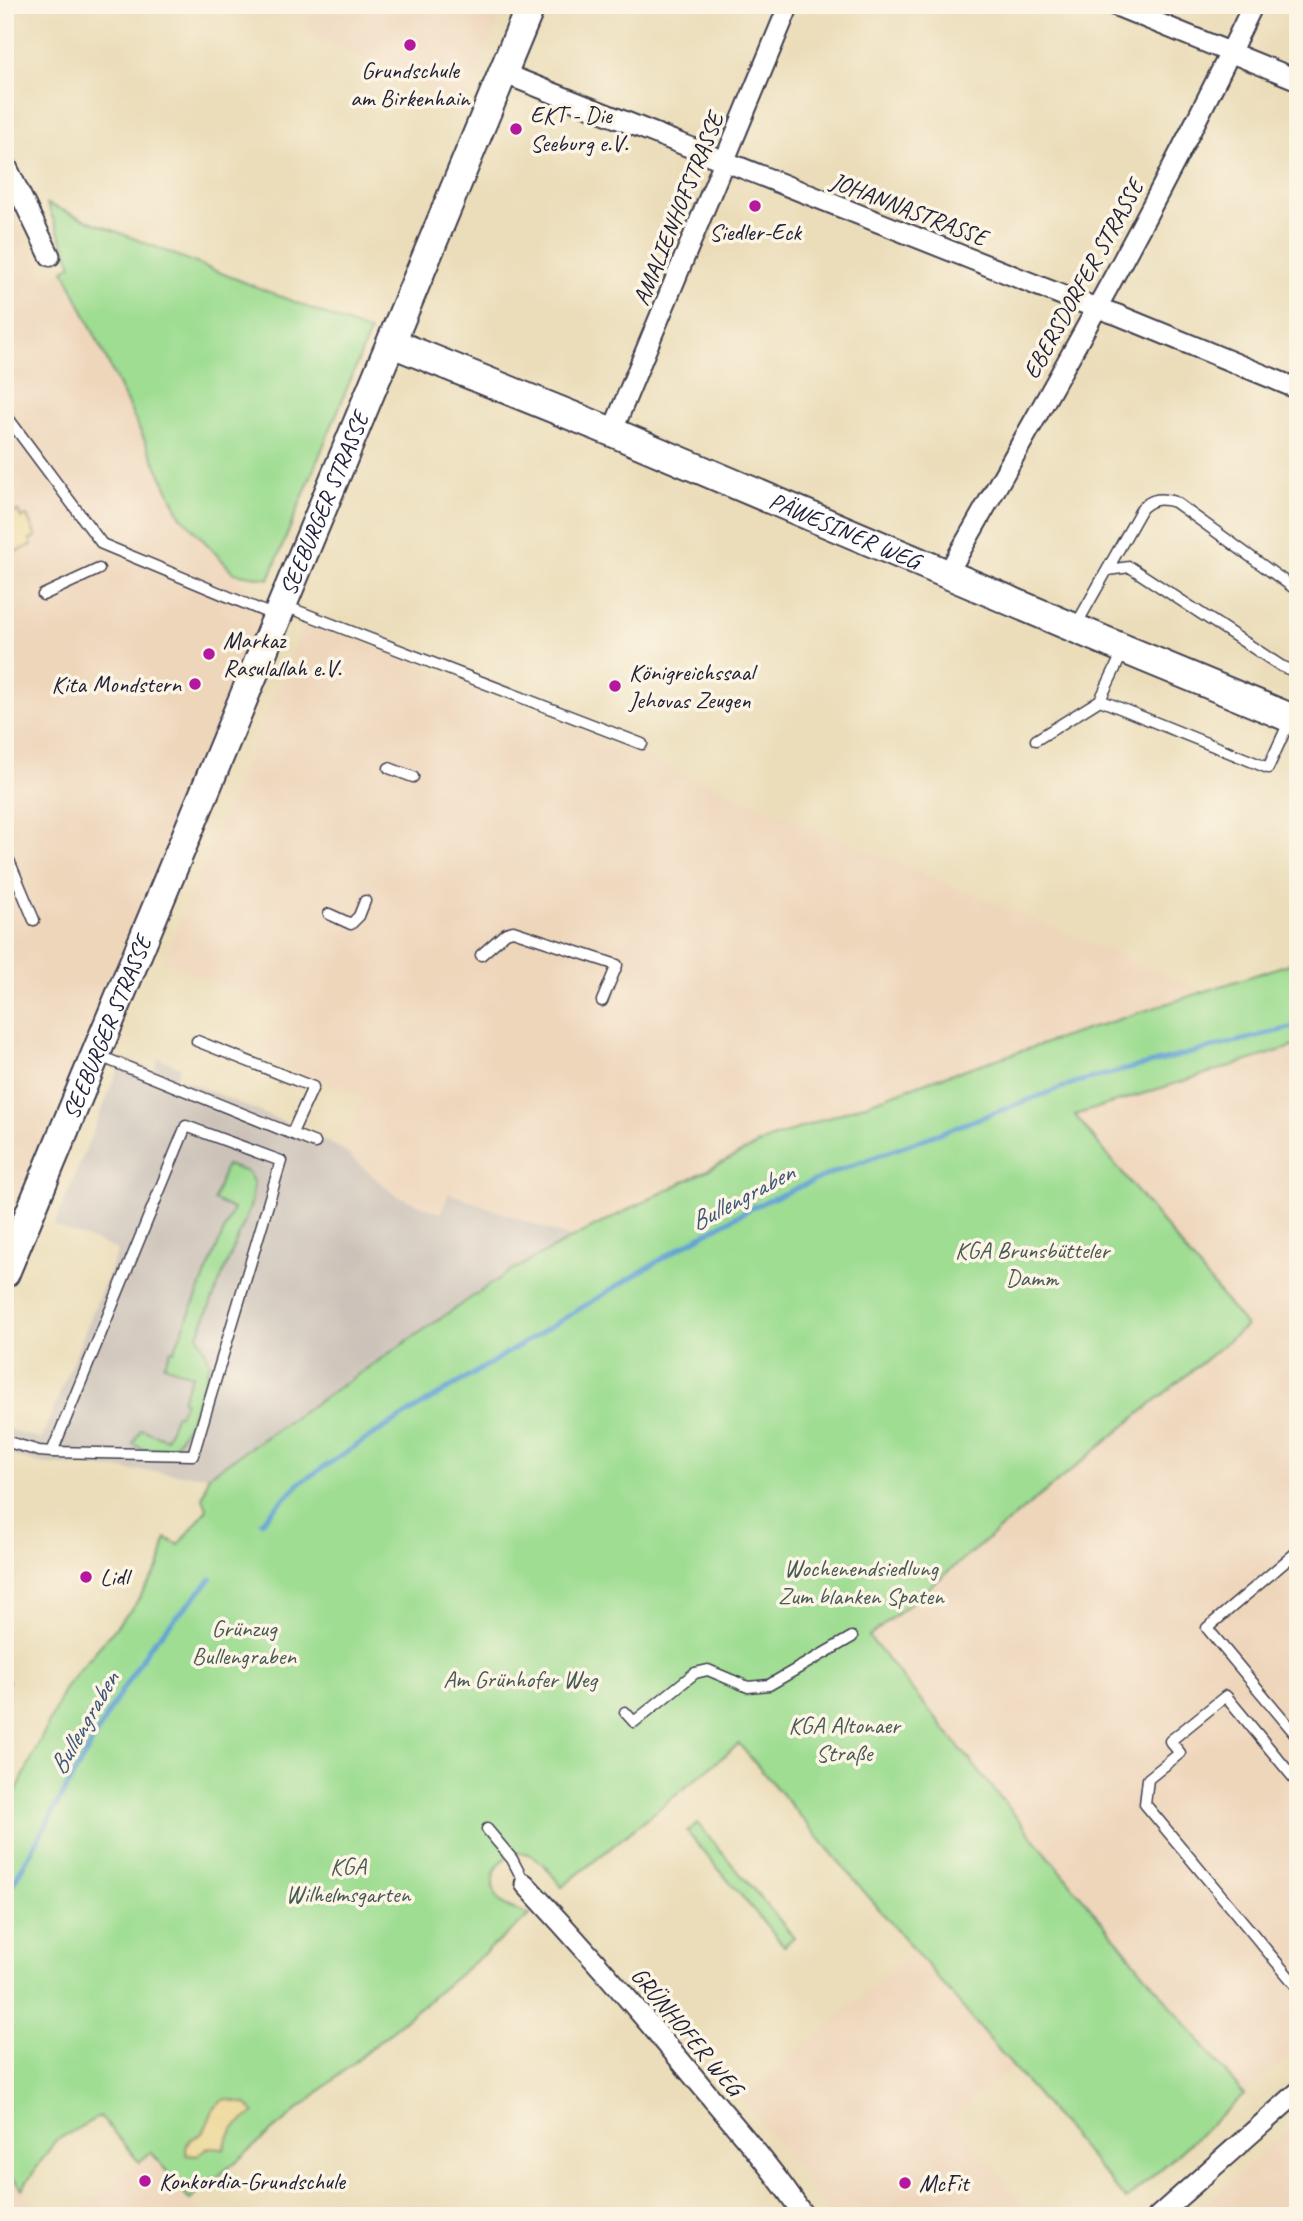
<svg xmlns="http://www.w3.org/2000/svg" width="1303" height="2221" font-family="Caveat,sans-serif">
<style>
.built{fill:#eed6bb}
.industrial{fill:#ccc2b9}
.green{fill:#9edd92;stroke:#608066;stroke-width:2}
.sand{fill:#eeda9e;stroke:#887e6c;stroke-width:2}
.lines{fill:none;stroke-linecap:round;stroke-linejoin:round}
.stream{stroke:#62a1d4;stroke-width:5}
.lane-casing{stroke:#403e4e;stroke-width:13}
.street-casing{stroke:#403e4e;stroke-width:23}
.secondary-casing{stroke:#403e4e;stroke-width:32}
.lane{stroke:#fff;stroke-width:10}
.street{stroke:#fff;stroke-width:19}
.secondary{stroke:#fff;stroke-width:28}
.poi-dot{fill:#b5179e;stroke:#fcf5e5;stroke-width:2.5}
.labels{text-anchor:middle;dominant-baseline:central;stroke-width:7;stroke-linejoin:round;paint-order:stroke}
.poi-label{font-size:24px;fill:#22223b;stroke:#fcf5e5;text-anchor:start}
.street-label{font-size:24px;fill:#22223b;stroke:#fcf5e5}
.park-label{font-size:24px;fill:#475a55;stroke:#fcf5e5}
.water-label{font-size:26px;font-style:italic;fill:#3c5578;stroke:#fcf5e5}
</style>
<rect width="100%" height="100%" fill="#fcf5e5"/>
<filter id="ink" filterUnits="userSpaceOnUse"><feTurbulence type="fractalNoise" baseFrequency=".0143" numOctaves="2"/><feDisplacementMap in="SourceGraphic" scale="14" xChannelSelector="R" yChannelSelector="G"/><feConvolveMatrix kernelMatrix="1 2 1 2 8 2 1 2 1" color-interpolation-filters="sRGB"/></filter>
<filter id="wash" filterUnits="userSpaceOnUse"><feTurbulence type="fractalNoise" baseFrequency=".00686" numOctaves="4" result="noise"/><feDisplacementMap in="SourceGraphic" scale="28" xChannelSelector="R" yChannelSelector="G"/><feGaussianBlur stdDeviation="1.57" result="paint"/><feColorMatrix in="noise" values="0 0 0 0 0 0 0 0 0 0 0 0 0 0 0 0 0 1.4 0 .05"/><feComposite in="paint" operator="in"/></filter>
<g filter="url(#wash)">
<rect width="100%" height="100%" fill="#ebddb9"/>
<path class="built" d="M313,5H505L464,104L302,32Z
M5,198L45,278L64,270L180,515L265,608L5,1236Z
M306,619L463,681L1202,990L932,1080L767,1140L572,1238L450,1193L441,1213L395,1195L342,1149L363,1097L257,1057L277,1007L163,961Z
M1298,1045V2048L1244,2095L869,1637L1053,1486L1074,1114Z
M915,1951L1014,2068L953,2119L1035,2216H830L780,2146L740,2099Z
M1298,2122V2216H1192L1242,2171Z
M151,2151L203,2216H74Z
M5,2170L22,2189L45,2216H5Z"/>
<path class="industrial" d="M123,1058L153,1071L159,1058L180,1067L176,1077L287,1123L342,1149L395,1195L441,1213L449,1193L572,1238L506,1274L208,1476L37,1463L5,1454V1428L41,1439L118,1250L54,1226Z"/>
<path class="green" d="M47,204L370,332L269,579L234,573L180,515L64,270L72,265Z
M1298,961V1045L1075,1115L1246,1326L869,1637L1244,2095L1126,2200L739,1744L562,1887C554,1878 546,1865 536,1858C509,1839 479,1877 500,1901C508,1910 520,1910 530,1915L190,2200L151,2152L139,2162L100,2116L55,2141L22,2189L5,2170V1815L66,1686L134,1606L160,1566L166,1538L179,1545L207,1509L203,1498L208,1476L506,1274L572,1238L767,1140L932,1080Z
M226,1165L248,1172L254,1184L250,1208L198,1335L210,1362C201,1393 192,1422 173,1448L144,1450L133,1444L141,1429L166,1439L176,1414L179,1415L185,1402L182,1400L192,1375L164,1365L171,1350L174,1351L233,1209L214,1200Z
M697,1823L794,1937L784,1946L687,1832Z"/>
<path class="sand" d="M18,511L21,518L27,516L36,537L30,539L32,545L6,556L5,517Z
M225,2099L247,2104L254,2113C238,2123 228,2131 224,2149L208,2148L197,2156L187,2155C186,2149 185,2149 188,2143C191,2137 197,2138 202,2133C212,2121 207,2111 225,2099Z"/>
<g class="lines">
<path class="stream" d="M261,1522L301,1482L371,1436L683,1246L755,1206L832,1173L1077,1082L1298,1026
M5,1898L114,1703L151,1645L211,1579"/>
</g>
</g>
<g filter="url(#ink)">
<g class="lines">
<g class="lane-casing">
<path id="lane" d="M5,414L102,544L275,616
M1107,570L1130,567L1281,666L1291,670L1298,669
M43,595L99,569
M285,606L642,744
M1075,627L1142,508C1153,498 1161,498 1175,502L1298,591
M1123,652L1100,700L1268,768L1289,722
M1036,740L1100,700
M389,768L413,777
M5,851L34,920
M329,914L351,924L359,916L365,901
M481,955L506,933L513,931L617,965L602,1001
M197,1041L313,1087L292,1133
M97,1055L315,1143
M5,1441L39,1451L52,1452L193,1455L281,1161L186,1126L52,1452
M1298,1551L1207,1628L1298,1737
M5,1695L9,1686
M625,1712L634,1722L695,1673L708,1670L748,1687L769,1685L852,1637
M1298,1783L1226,1696L1170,1741L1180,1753L1148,1779L1145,1804L1298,1988
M487,1829L512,1859L525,1884"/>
</g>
<g class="street-casing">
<path id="street" d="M1114,5L1298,80
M503,73L1074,300L1118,315L1298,389
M5,163L50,256
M612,432L789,5
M948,573C1054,386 1161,199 1253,5
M525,1884C588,1952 649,2022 708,2094C741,2133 776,2173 804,2216
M1158,2216L1298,2092"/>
</g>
<g class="secondary-casing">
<g id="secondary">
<path id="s1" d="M392,343L612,432L1124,649L1298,721"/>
<path id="s2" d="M5,1273L531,5"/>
</g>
</g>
<use href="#lane" class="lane"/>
<use href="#street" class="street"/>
<use href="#secondary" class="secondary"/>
</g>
</g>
<g class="poi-dot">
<circle cx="410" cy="45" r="7"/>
<circle cx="516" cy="129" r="7"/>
<circle cx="755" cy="206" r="7"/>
<circle cx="209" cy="654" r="7"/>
<circle cx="195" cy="684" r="7"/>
<circle cx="615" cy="686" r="7"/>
<circle cx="86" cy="1577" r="7"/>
<circle cx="145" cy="2181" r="7"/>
<circle cx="905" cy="2183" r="7"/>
</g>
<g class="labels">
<g class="poi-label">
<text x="410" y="70" text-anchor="middle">Grundschule<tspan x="410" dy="28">am Birkenhain</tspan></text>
<text x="530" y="115">EKT - Die<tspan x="530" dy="28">Seeburg e.V.</tspan></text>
<text x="755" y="232" text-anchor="middle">Siedler-Eck</text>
<text x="223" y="640">Markaz<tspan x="223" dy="28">Rasulallah e.V.</tspan></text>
<text x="629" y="672">Königreichssaal<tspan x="629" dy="28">Jehovas Zeugen</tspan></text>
<text x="181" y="684" text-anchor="end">Kita Mondstern</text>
<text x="100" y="1577">Lidl</text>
<text x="159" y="2181">Konkordia-Grundschule</text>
<text x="919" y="2183">McFit</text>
</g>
<g class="street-label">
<text transform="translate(678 209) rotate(-68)">AMALIENHOFSTRASSE</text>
<text transform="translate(909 209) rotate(21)">JOHANNASTRASSE</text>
<text transform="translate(1083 279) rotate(-61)">EBERSDORFER STRASSE</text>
<text stroke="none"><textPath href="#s2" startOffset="833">SEEBURGER STRASSE</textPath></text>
<text stroke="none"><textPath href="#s1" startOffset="490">PÄWESINER WEG</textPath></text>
<text stroke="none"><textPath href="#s2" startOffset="266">SEEBURGER STRASSE</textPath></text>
<text transform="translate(687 2031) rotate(50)">GRÜNHOFER WEG</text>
</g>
<g class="park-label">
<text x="1032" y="1250">KGA Brunsbütteler<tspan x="1032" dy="28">Damm</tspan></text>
<text x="861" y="1568">Wochenendsiedlung<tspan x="861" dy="28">Zum blanken Spaten</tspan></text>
<text x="244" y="1628">Grünzug<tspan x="244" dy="28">Bullengraben</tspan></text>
<text x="520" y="1679">Am Grünhofer Weg</text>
<text x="844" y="1725">KGA Altonaer<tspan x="844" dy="28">Straße</tspan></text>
<text x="348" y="1866">KGA<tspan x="348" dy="28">Wilhelmsgarten</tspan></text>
</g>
<g class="water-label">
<text transform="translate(742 1197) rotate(-28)">Bullengraben</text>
<text transform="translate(84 1723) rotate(-60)">Bullengraben</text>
</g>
</g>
<rect width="1303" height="2221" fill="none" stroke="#fcf5e5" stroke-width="28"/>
</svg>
